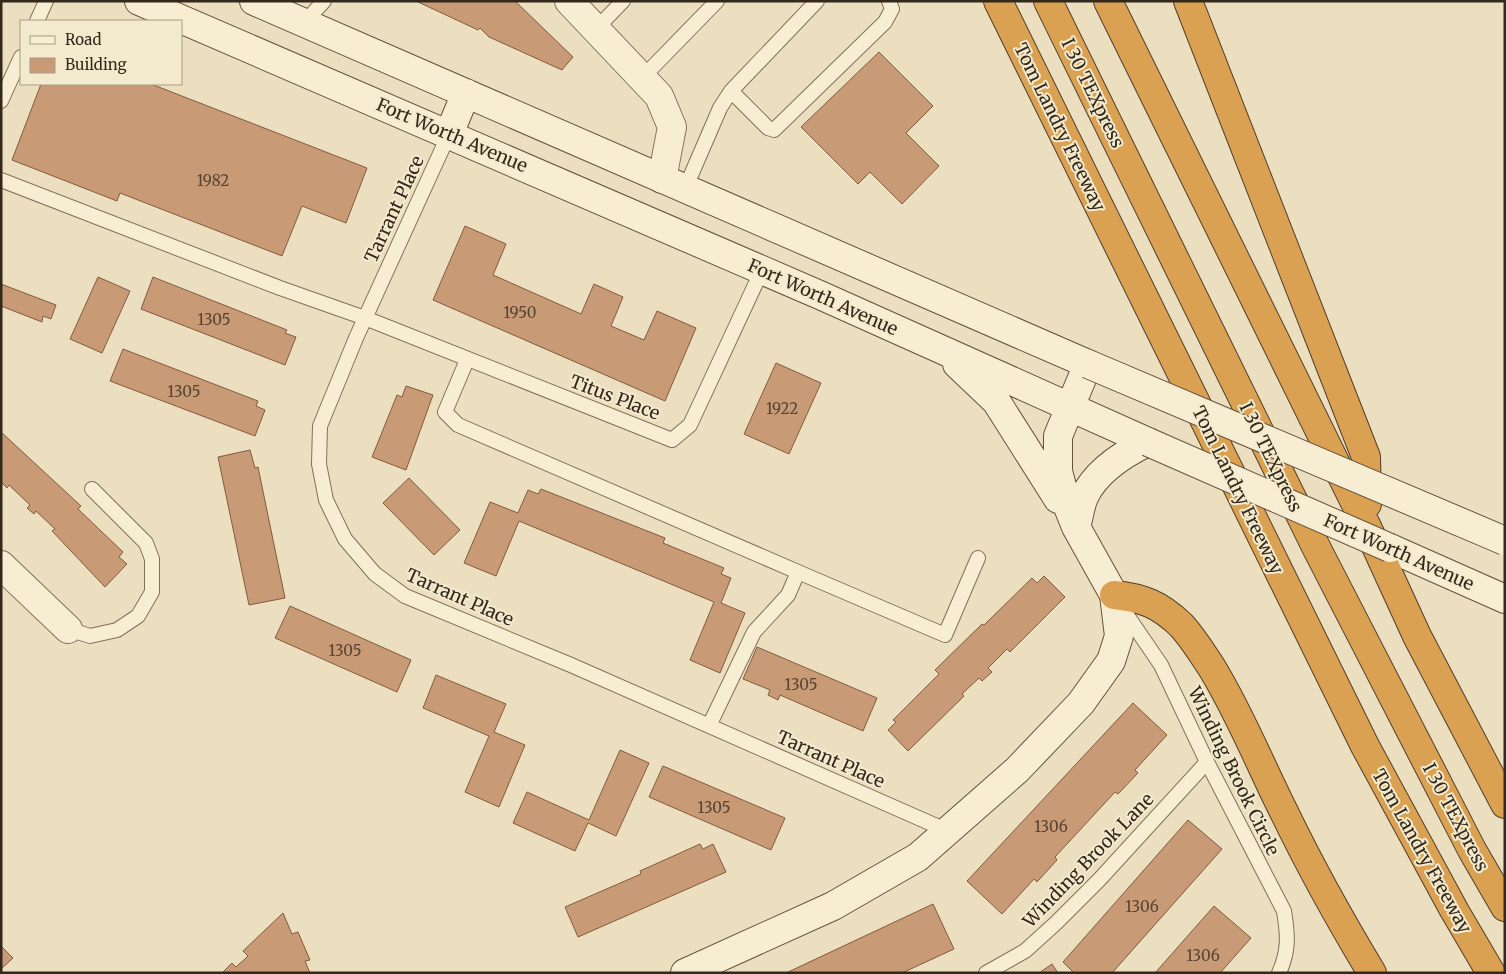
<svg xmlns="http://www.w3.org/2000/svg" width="1506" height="974" font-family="Merriweather,serif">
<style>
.building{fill:#c99a76;stroke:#825b3f}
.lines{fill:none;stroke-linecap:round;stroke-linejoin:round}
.lane-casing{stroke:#837058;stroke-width:16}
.street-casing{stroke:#837058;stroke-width:30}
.secondary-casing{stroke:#65513c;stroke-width:30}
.highway-casing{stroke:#513e2d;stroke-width:30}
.lane{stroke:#f7edd2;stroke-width:14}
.street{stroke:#f7edd2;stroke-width:28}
.secondary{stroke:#f7edd2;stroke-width:28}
.highway{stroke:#d9a151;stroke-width:28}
.secondary-bridge-casing{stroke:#65513c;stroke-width:30;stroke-linecap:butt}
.secondary-bridge{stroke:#f7edd2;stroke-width:28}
.labels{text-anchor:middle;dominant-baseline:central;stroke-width:4;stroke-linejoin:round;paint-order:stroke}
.number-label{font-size:15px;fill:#584432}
.street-label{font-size:18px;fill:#33281c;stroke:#f3eace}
</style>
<rect width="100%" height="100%" fill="#ecdfbf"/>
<path class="building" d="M416,1H515L573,57L562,70L489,37L480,28L478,30Z
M879,52L933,106L906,133L939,166L902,204L870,172L858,184L801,127Z
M41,84H151L367,168L346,223L302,206L282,256L120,193L117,201L12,160Z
M465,226L506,244L493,275L581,314L594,284L623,297L611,326L644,340L657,311L696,328L665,401L433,300Z
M98,277L130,291L102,353L70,339Z
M153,277L287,330L285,333L296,337L285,365L141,309Z
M1,284L56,305L51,319L43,316L42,322L1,306Z
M123,349L258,401L256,406L265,410L255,436L110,381Z
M776,363L821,383L789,454L744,434Z
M406,386L433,395L406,470L372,457L397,395L402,397Z
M1,432L81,506L78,509L123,552L119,557L127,564L105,587L52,531L55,529L36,511L34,514L27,508L30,505L9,485L7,488L1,482Z
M250,450L255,468L258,467L285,598L249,605L218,457Z
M409,478L460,530L434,555L383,503Z
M541,489L665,538L663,543L724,568L721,574L731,578L721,603L745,613L720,673L690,660L714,602L519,521L496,576L464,563L490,502L518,513L528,490L538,494Z
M1044,576L1065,597L1010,652L1007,649L988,668L992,672L982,681L979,678L962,694L964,696L908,751L888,730L896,722L893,720L939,674L935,670L982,624L984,625L1032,578L1037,583Z
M290,606L411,660L397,692L275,638Z
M757,647L877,698L863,731L780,695L778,700L768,695L770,690L743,679Z
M436,675L506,704L494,732L525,745L499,807L465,792L489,736L423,708Z
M1133,703L1167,735L1135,770L1138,773L1118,794L1115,792L1055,857L1057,860L1037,882L1034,879L1002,914L967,881Z
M620,750L649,763L616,836L588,823L575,851L513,823L527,792L589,820Z
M663,766L785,818L771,850L649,797Z
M1188,820L1222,849L1112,973H1074L1063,962Z
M700,844L703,849L713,844L726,872L578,937L565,907L641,874L640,871Z
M933,904L954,949L902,973H786Z
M1214,906L1251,938L1220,973H1155Z
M283,913L292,934L298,932L310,960L305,961L310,973H222L232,963L236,967L248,956L243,951Z
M1,946L13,958L1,969Z
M1052,964L1058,973H1039Z"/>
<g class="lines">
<g class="lane-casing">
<path id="lane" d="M37,21L46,1
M304,23L324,1
M597,28L623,1
M643,77L717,1
M731,91L768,128L774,130L885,22L892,9L889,1
M1,101L21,57
M449,134L356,338L320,426L319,464L326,500L345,539L375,574L405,596L571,665L948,831
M1,180L280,288L365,318L672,440L690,425L762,270
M685,189L720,108L731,91L817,1
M467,360L445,412L458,425L798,572L788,595L754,632L709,726
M798,572L945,635L978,558
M1120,605L1161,665L1207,762L1284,911C1288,935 1289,951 1279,973
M68,629L90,636L117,630L138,616L152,592V559L146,543L92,489
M986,973L1025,951L1056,923L1099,880L1207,762"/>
</g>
<g class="street-casing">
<path id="street" d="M569,1L659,96L672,127L662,179
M1,565L68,629"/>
</g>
<g class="secondary-casing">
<path id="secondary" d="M139,1L822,296L1148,442
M254,1L1088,364L1058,436V471L1066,502L1076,527L1114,595L1119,636L1111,661L1081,703L1017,770L918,857L833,906L685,973
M449,134L466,93
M957,364L996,401L1058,499
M1076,527C1079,518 1080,506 1084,497C1096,471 1123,454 1148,442
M1390,548L1505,599"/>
</g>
<g class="highway-casing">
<path id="highway" d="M998,1L1365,746L1454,910L1491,973
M1048,1L1316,547L1472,850L1505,907
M1108,1L1368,529L1417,636L1505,804
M1188,1L1366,457L1367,504
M1114,595C1143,598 1159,604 1181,625C1193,638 1202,653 1212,668C1240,714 1259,762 1283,810C1310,866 1340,920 1372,973"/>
</g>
<use href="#lane" class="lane"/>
<use href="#street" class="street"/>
<use href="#secondary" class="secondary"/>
<use href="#highway" class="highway"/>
<g class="secondary-bridge-casing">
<path id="secondary-bridge" d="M1088,364L1505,541
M1148,442L1390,548"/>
</g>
<use href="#secondary-bridge" class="secondary-bridge"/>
</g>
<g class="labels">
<g class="number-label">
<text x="213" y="180">1982</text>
<text x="520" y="312">1950</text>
<text x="214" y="319">1305</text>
<text x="184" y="391">1305</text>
<text x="782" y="408">1922</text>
<text x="345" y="650">1305</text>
<text x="801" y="684">1305</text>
<text x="714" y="807">1305</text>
<text x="1051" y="826">1306</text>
<text x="1142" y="906">1306</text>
<text x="1203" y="955">1306</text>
</g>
<g class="street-label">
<text transform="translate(1093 93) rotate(64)">I 30 TEXpress</text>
<text transform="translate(1060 127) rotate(64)">Tom Landry Freeway</text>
<text transform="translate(452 135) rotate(23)">Fort Worth Avenue</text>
<text transform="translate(394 209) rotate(-65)">Tarrant Place</text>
<text transform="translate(823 297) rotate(24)">Fort Worth Avenue</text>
<text transform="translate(615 397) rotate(21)">Titus Place</text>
<text transform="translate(1271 457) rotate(64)">I 30 TEXpress</text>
<text transform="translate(1238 490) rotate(64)">Tom Landry Freeway</text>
<text transform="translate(1399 552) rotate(24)">Fort Worth Avenue</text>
<text transform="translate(460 597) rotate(24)">Tarrant Place</text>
<text transform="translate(831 759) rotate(24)">Tarrant Place</text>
<text transform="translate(1234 771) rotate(64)">Winding Brook Circle</text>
<text transform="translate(1456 817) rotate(62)">I 30 TEXpress</text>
<text transform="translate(1422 851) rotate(61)">Tom Landry Freeway</text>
<text transform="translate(1088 860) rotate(-46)">Winding Brook Lane</text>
</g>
</g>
<rect width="1506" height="974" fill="none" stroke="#33281c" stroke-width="5"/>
<rect x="20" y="20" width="162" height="65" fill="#f3eace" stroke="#a69c87"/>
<rect x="30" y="36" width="25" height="8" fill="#f7edd2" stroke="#a69c87"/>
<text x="65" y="45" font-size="15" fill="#33281c">Road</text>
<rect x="30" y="58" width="25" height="15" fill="#c99a76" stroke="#a69c87"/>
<text x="65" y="70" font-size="15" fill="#33281c">Building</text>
</svg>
